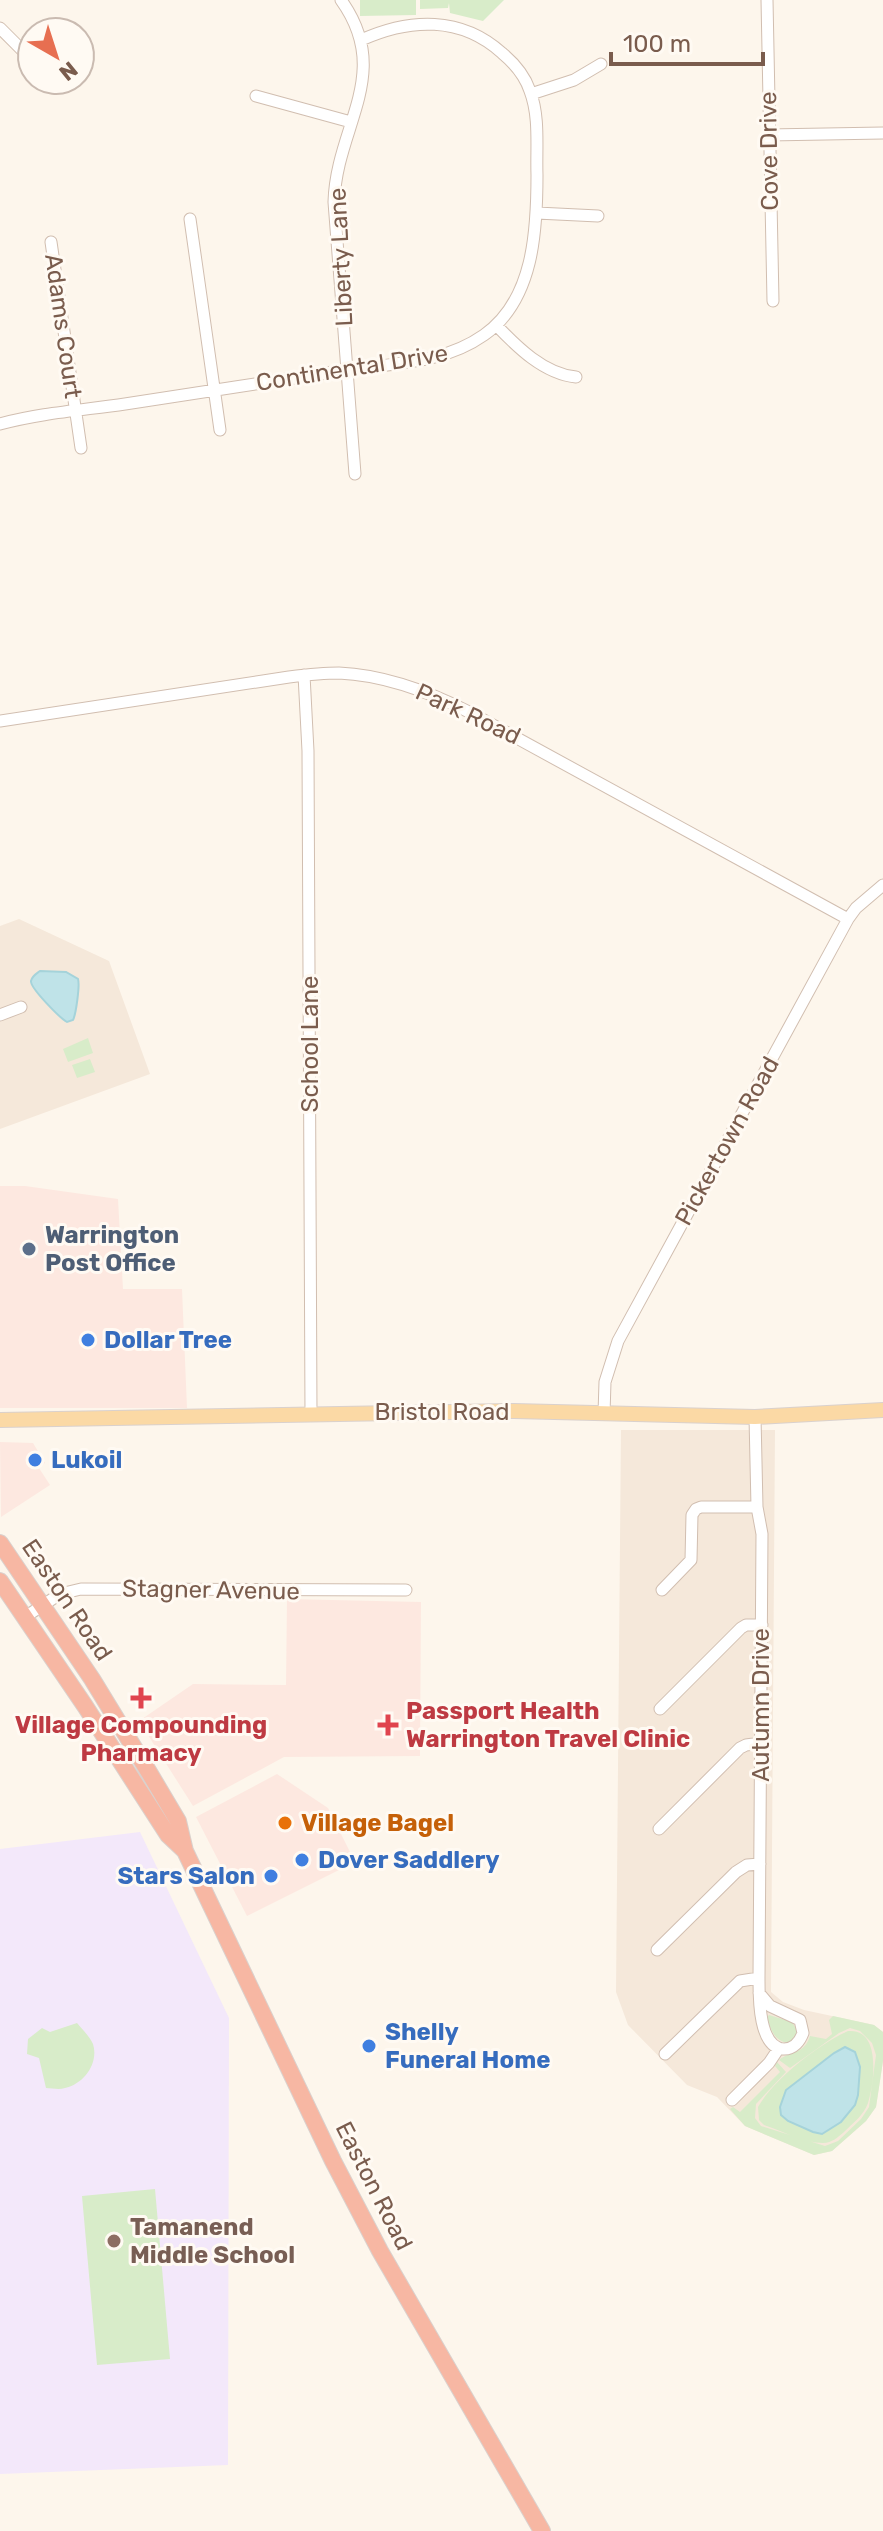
<svg xmlns="http://www.w3.org/2000/svg" width="883" height="2531" font-family="Rubik,sans-serif">
<style>
.residential{fill:#f5e8da}
.commercial{fill:#fde8e0}
.education{fill:#f3e8fa}
.green{fill:#d8ecc9}
.water{fill:#bfe3e8;stroke:#a5d3da;stroke-width:2}
.lines{fill:none;stroke-linecap:round;stroke-linejoin:round}
.minor-casing{stroke:#d1beb0;stroke-width:13}
.major-casing{stroke:#dad1cd;stroke-width:16}
.highway-casing{stroke:#dad1cd;stroke-width:18}
.minor{stroke:#fff;stroke-width:11}
.major{stroke:#fbd9a5;stroke-width:14}
.highway{stroke:#f7b7a3;stroke-width:16}
.service-dot{fill:#5c6f8a;stroke:#fffaf3;stroke-width:3}
.shop-dot{fill:#3f7fe0;stroke:#fffaf3;stroke-width:3}
.health-dot{fill:#e0444e;stroke:#fffaf3;stroke-width:3}
.food-dot{fill:#e8710a;stroke:#fffaf3;stroke-width:3}
.education-dot{fill:#8d6e63;stroke:#fffaf3;stroke-width:3}
.labels{text-anchor:middle;dominant-baseline:central;stroke-width:6;stroke-linejoin:round;paint-order:stroke}
.street-label{font-size:24px;fill:#7a5c4d;stroke:#fffaf3}
.service-label{font-size:24px;font-weight:bold;fill:#4e5e75;stroke:#fffaf3;text-anchor:start}
.shop-label{font-size:24px;font-weight:bold;fill:#366cbe;stroke:#fffaf3;text-anchor:start}
.health-label{font-size:24px;font-weight:bold;fill:#be3a42;stroke:#fffaf3;text-anchor:start}
.food-label{font-size:24px;font-weight:bold;fill:#c56008;stroke:#fffaf3;text-anchor:start}
.education-label{font-size:24px;font-weight:bold;fill:#785e54;stroke:#fffaf3;text-anchor:start}
</style>
<rect width="100%" height="100%" fill="#fdf6ec"/>
<path class="residential" d="M19,919L109,961L150,1074L0,1129V926Z
M621,1430H775L771,1992L783,2002L804,2010L874,2025L883,2032V2061L876,2107L866,2121L832,2151L814,2155L745,2126L717,2097L687,2085L628,2025L616,1992Z"/>
<path class="commercial" d="M0,1186H25L118,1199L123,1289H182L187,1408H0Z
M0,1442L33,1443L45,1463L39,1468L50,1485L1,1517Z
M287,1599L421,1602L420,1756L284,1757L193,1806L139,1721L193,1684L286,1685Z
M277,1774L328,1808L355,1862L247,1916L196,1817Z"/>
<path class="education" d="M140,1832L229,2018L228,2465L0,2474V1849Z"/>
<path class="green" d="M360,0H416V15L360,16Z
M420,0H504L483,21L450,13L449,3L448,8L420,9Z
M88,1038L93,1053L68,1062L63,1049Z
M90,1059L95,1072L77,1078L72,1065Z
M769,2015L792,2022L798,2032L795,2038L789,2043C775,2042 770,2029 767,2017Z
M833,2016L874,2025L883,2032V2061L876,2107L866,2121L832,2151L814,2155L745,2126L730,2109L733,2107L740,2112L780,2072L775,2066L777,2062L786,2072L756,2104L755,2118L761,2126L825,2146L838,2141L861,2119L869,2107L876,2055L872,2043L860,2031L850,2028L839,2033L790,2068L779,2060C791,2050 804,2055 810,2036L826,2039L832,2034L829,2020Z
M77,2023C82,2029 90,2037 93,2044C99,2063 84,2084 65,2088C59,2090 52,2088 46,2088L39,2058L27,2054L28,2039L42,2028L50,2032Z
M848,2031C882,2028 874,2084 868,2103C864,2115 853,2123 844,2132C838,2137 832,2143 823,2143C804,2143 782,2131 764,2125L759,2120L758,2107C774,2079 819,2044 848,2031Z
M155,2189L170,2359L97,2365L82,2196Z"/>
<path class="water" d="M40,971L66,972L78,979C80,985 76,1014 73,1020L67,1022C60,1018 30,988 31,981C32,976 36,974 40,971Z
M845,2047L855,2052L860,2067L858,2095L855,2105L841,2122L822,2134L813,2132L788,2121L781,2115L780,2107L786,2090L834,2053Z"/>
<g class="lines">
<g class="minor-casing">
<path id="minor" d="M341,0C394,74 336,126 334,202L355,474
M767,0L773,301
M0,28L24,52L32,63
M531,94L574,80L601,64
M256,96L351,122
M768,135L883,133
M537,213L598,216
M190,219L220,430
M51,242L81,448
M496,325C517,347 544,374 576,377
M0,424C40,413 84,410 125,404C199,393 272,381 346,370C394,363 443,364 484,335C534,300 537,230 537,175C536,148 540,117 530,91C525,76 514,63 502,53C461,16 410,18 361,40
M304,675L308,751L311,1413
M0,721L289,677C305,675 322,673 339,673C386,675 430,692 471,713L848,919
M0,1015L21,1007
M604,1414L605,1382L618,1341L848,919L856,908L883,885
M755,1417L757,1507L762,1534L759,1978C759,1996 758,2048 784,2049C794,2049 800,2041 803,2033L800,2020L770,2006L759,1993
M662,1590L691,1560L692,1515L696,1509L701,1507H757
M25,1617L60,1594L81,1589L406,1590
M660,1709L741,1628L746,1625H762
M659,1829L740,1748L746,1745L761,1743
M657,1950L736,1872L747,1865L760,1864
M665,2054L740,1981L759,1978
M732,2100L769,2063L779,2048"/>
</g>
<g class="major-casing">
<path id="major" d="M0,1420L514,1411L755,1417L883,1410"/>
</g>
<g class="highway-casing">
<path id="highway" d="M0,1543L92,1679L150,1774L178,1821L185,1851L333,2161L380,2251L542,2531
M0,1581L85,1706L168,1835L185,1851"/>
</g>
<use href="#minor" class="minor"/>
<use href="#major" class="major"/>
<use href="#highway" class="highway"/>
</g>
<circle class="service-dot" cx="29" cy="1249" r="8"/>
<g class="shop-dot">
<circle cx="88" cy="1340" r="8"/>
<circle cx="35" cy="1460" r="8"/>
<circle cx="302" cy="1860" r="8"/>
<circle cx="271" cy="1876" r="8"/>
<circle cx="369" cy="2046" r="8"/>
</g>
<g class="health-dot">
<path d="M137 1686h8v8h8v8h-8v8h-8v-8h-8v-8h8z"/>
<path d="M384 1713h8v8h8v8h-8v8h-8v-8h-8v-8h8z"/>
</g>
<circle class="food-dot" cx="285" cy="1823" r="8"/>
<circle class="education-dot" cx="114" cy="2241" r="8"/>
<g class="labels">
<g class="street-label">
<text transform="translate(769 151) rotate(-91)">Cove Drive</text>
<text transform="translate(341 257) rotate(-93)">Liberty Lane</text>
<text transform="translate(63 326) rotate(82)">Adams Court</text>
<text transform="translate(352 368) rotate(-9)">Continental Drive</text>
<text transform="translate(468 714) rotate(25)">Park Road</text>
<text transform="translate(310 1044) rotate(-90)">School Lane</text>
<text transform="translate(727 1141) rotate(-61)">Pickertown Road</text>
<text x="442" y="1412">Bristol Road</text>
<text transform="translate(211 1590) rotate(1)">Stagner Avenue</text>
<text transform="translate(67 1600) rotate(56)">Easton Road</text>
<text transform="translate(761 1705) rotate(-90)">Autumn Drive</text>
<text transform="translate(374 2186) rotate(63)">Easton Road</text>
</g>
<g class="service-label">
<text x="45" y="1235">Warrington<tspan x="45" dy="28">Post Office</tspan></text>
</g>
<g class="shop-label">
<text x="104" y="1340">Dollar Tree</text>
<text x="51" y="1460">Lukoil</text>
<text x="318" y="1860">Dover Saddlery</text>
<text x="255" y="1876" text-anchor="end">Stars Salon</text>
<text x="385" y="2032">Shelly<tspan x="385" dy="28">Funeral Home</tspan></text>
</g>
<g class="health-label">
<text x="406" y="1711">Passport Health<tspan x="406" dy="28">Warrington Travel Clinic</tspan></text>
<text x="141" y="1725" text-anchor="middle">Village Compounding<tspan x="141" dy="28">Pharmacy</tspan></text>
</g>
<g class="food-label">
<text x="301" y="1823">Village Bagel</text>
</g>
<g class="education-label">
<text x="130" y="2227">Tamanend<tspan x="130" dy="28">Middle School</tspan></text>
</g>
</g>
<g transform="translate(56 56) rotate(141)"><circle r="38" fill="#fffaf3" stroke="#cabbb1" stroke-width="2"/>
<path d="M0-6L14 30L0 20L-14 30Z" fill="#e76f51"/>
<text y="-12" font-size="22" font-weight="bold" text-anchor="middle" fill="#7a5c4d">N</text>
</g>
<path d="M611 52v12h152v-12" fill="none" stroke="#7a5c4d" stroke-width="4"/>
<text x="623" y="52" font-size="24" fill="#7a5c4d" stroke="#fffaf3" stroke-width="6" paint-order="stroke">100 m</text>
</svg>
